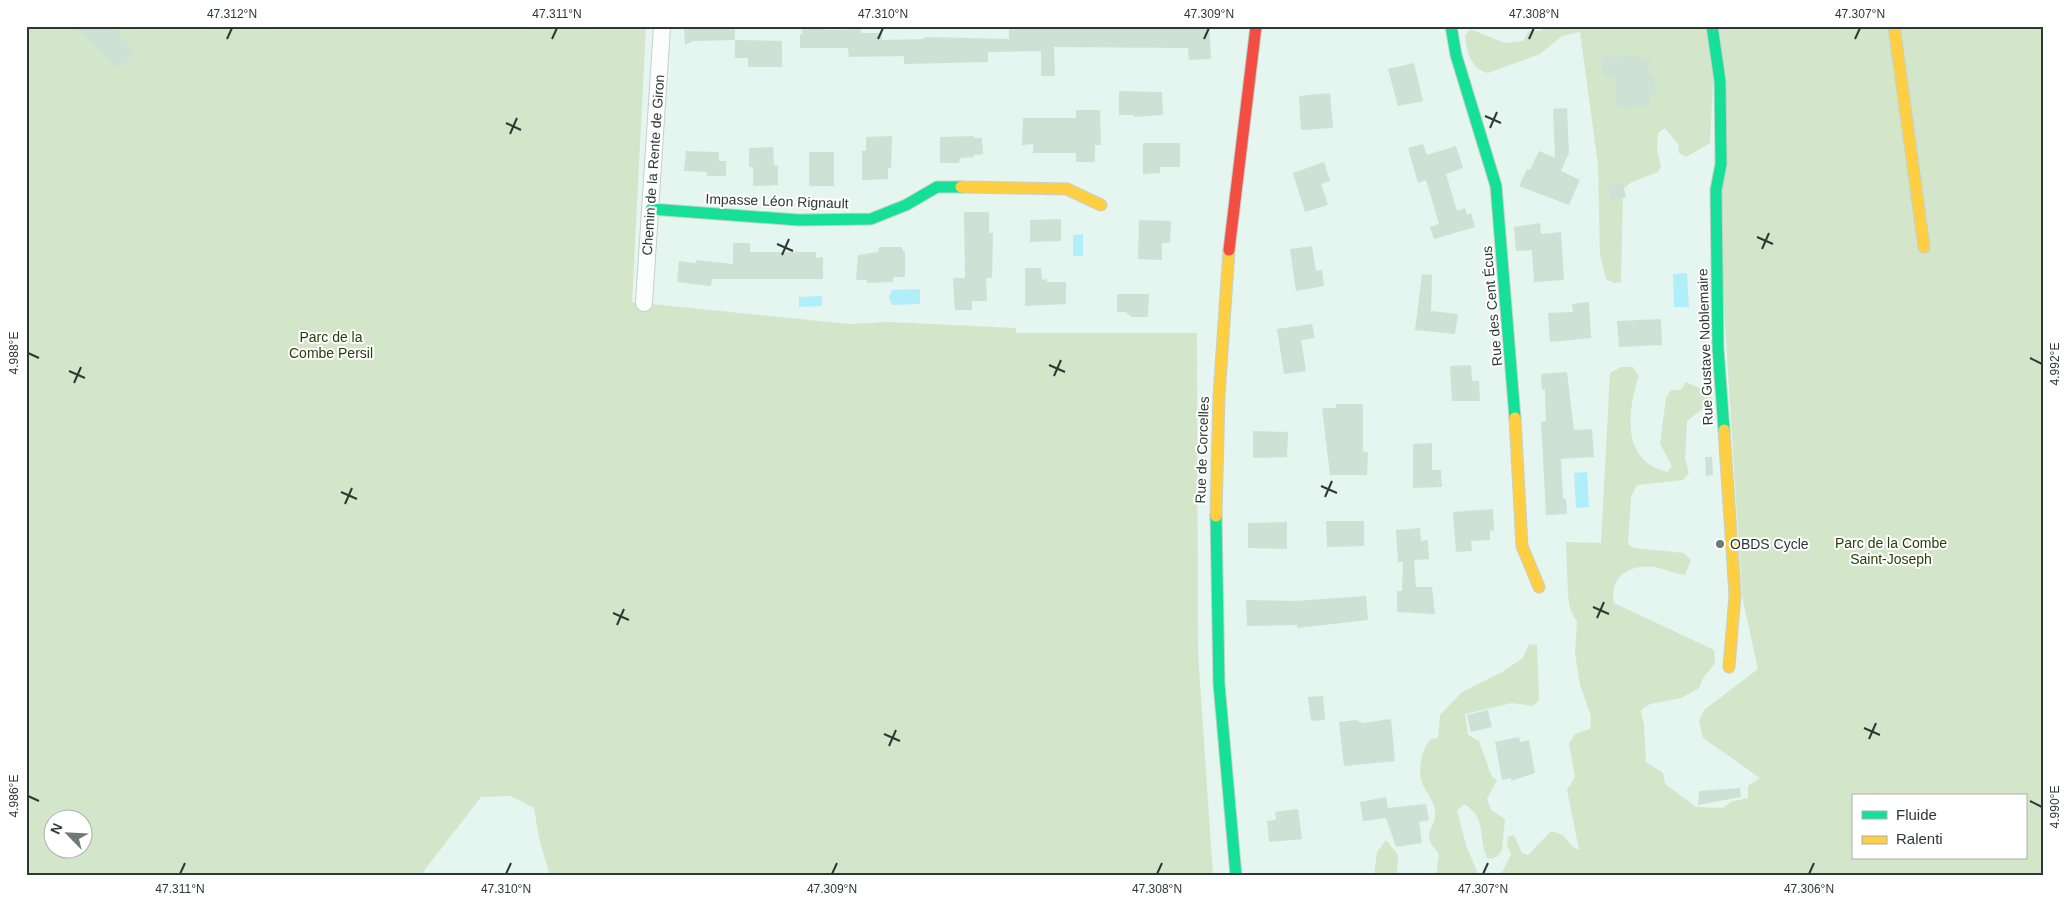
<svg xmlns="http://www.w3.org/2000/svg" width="2069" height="902" font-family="Helvetica,sans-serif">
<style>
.green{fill:#d3e6ca;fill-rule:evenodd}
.water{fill:#b0eefa}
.building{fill:#cde1d4}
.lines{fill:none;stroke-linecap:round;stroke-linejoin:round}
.street-casing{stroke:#c4d1cc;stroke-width:18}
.fast-casing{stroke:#c4d1cc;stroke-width:13}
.slow-casing{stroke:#c4d1cc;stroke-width:13}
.jam-casing{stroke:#c4d1cc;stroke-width:13}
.street{stroke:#fbfefd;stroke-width:16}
.fast{stroke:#16e098;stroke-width:11}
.slow{stroke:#ffcf43;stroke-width:11}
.jam{stroke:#f24e42;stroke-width:11}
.ticks{fill:none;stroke:#2d3834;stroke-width:2}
.poi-dot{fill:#6d7a75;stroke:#fff;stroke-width:2}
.labels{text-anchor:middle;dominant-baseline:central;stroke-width:4;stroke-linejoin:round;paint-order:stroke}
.street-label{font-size:14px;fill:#2d3834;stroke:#fff}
.park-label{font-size:14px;fill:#2b3e07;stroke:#fff}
.poi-label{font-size:14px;fill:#2d3834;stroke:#fff;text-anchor:start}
.neatline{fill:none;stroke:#2d3834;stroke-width:2}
.ticks-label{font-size:12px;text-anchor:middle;fill:#2d3834}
</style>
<rect width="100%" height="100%" fill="#e5f5ef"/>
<path class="green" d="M26,26H646L632,302L849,324L889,322L1016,328V333H1197L1198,652L1213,876H550L539,838L534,808L511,796L481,797L420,876H26ZM52,820H82V850H52Z
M1548,26H1706L1714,64L1710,143L1686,157L1679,153L1678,144L1665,128L1658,133L1657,151L1661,166L1658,172L1632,182L1623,189L1621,282L1614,283L1606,279L1600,255L1598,165L1580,32L1562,36L1540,54L1488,73C1471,69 1467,52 1465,36L1470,29L1505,43L1523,41L1529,31H1540Z
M1718,26H2043V876H1500L1511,855L1507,844L1508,837L1514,835L1522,853L1528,855L1551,831L1563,835L1573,847L1579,850L1567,790L1575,777L1569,744L1575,734L1590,729L1591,716L1580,685L1575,653L1577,622L1570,609L1568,595L1566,542L1601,543L1610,373L1621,367H1633L1639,376C1627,411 1621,462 1668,472L1672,466L1660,444L1666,398L1671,390H1681L1686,382L1710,393L1713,401L1687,421L1685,459L1689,473L1683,480L1637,485L1631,497L1628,544L1634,548L1684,553L1691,560L1685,575C1675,574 1665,569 1655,567C1630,564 1609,576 1614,603L1714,650L1715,663L1703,678L1699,688L1681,698L1650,704L1641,710L1644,726L1646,762L1663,773L1665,784L1696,807L1723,808L1731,802L1748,798V786L1760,778L1703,738L1699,721L1704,710L1758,669L1742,596L1723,292ZM1853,796H2025V858H1853Z
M1529,644L1537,645L1539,701L1532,706L1512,703L1465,714L1468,735L1479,741L1492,777L1497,780L1487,799L1491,810L1505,819L1502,850L1497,857L1488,859C1477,839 1488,818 1464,804L1457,811L1467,848L1479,876H1436L1439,854C1418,830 1437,831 1435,811C1433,798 1423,790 1421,779C1418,765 1423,748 1431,739L1438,738L1440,715L1462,692L1502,672L1523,658Z
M1386,840L1398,855L1397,872L1407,876H1374L1377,852Z"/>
<path class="water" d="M1083,234V256H1073V235Z
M1687,273L1689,307H1674L1673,274Z
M920,289V304L892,305L889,297L892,290Z
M822,296V306L799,307V297Z
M1587,472L1589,507L1576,508L1574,473Z"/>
<path class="building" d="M75,26H114L135,54L117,68Z
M684,26H735V40L782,41V67H748V58H735V40L693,41L685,45Z
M802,26H825V30L861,29V33H882V40L924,39V37L1009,39V27L1209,26L1211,59L1189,60L1188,48L1054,47L1055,76H1041V51L988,52V62L904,64V56L849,57L848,48H800V34H802Z
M1639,56V60L1649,59V75H1654L1655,95H1650V105L1617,108L1615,77H1603L1602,58Z
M1414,63L1423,101L1398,106L1388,69Z
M1119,91L1162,92L1163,115L1134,117V115H1119Z
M1330,93L1333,128L1301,130L1299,96Z
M1567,108L1569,153L1561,171L1580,180L1569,205L1519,186L1527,169L1530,170L1539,151L1555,158L1553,109Z
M1076,110H1100L1101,145H1095V162H1076V153H1033V144L1022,145L1023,118H1076Z
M892,136L891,168H888V179L862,180V151H866V137Z
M974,136V138H982L983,154L974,155V157L960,158L959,163H940V137Z
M1143,143H1180V167H1160V173L1143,174Z
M1423,144L1427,155L1456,146L1463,168L1446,174L1457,211L1465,208L1467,215L1471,213L1475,227L1434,239L1430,227L1439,224L1426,180L1418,183L1408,148Z
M773,147L774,165H778V185L753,186V167H749V148Z
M686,151L719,152V161H726V176H707V172L684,171Z
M809,152H834V186H809Z
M1324,162L1330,181L1321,184L1328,205L1305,212L1293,173Z
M1623,183L1626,197L1611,200L1608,186Z
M964,212H989V233H993L992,278H986L987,301H972V310H955L953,278H965Z
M1061,219V241L1030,242V220Z
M1139,220L1171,221L1170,243H1162V260L1138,259Z
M1540,223L1541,234L1561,232L1564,280L1534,282L1532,250L1516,251L1514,227Z
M733,243H750V252H816V258L823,257V279H712L711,286L677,282L679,261L696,263V260L733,264Z
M1312,246L1316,271L1322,270L1324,286L1296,291L1290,249Z
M879,247H902L903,251H905V277H893V282L867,283V280H856L858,255L878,252Z
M1025,268H1041L1042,280L1047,279V282H1066V304L1025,306Z
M1422,274L1432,275L1431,311L1458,314L1455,334L1415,330Z
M1117,294H1149L1148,317H1131L1126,312H1117Z
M1589,302L1591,338L1550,342L1548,313L1573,312L1572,304Z
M1661,319L1662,345L1619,347L1617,321Z
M1312,324L1315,338L1301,340L1306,371L1284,374L1277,329Z
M1471,365L1472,381H1479L1480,401H1452L1450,366Z
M1567,372L1574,430L1592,429L1594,457L1561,459L1563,499H1566L1567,514L1546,515L1541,422L1546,421L1545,389L1542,390L1541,374Z
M1336,404H1363V452H1368L1367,475H1330L1322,408H1336Z
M1253,431L1288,432L1287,457L1253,458Z
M1432,443V470H1441L1442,487L1413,488V444Z
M1705,457H1712L1713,475L1706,476Z
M1493,509L1494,531L1490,530V540L1471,541L1472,551L1456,552L1453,512Z
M1326,521H1364V546L1327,547Z
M1287,522V549L1248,548V523Z
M1420,528L1421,541L1428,540L1429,559L1414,560L1416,587H1432L1435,614L1397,612V591H1402L1403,562H1398L1396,530Z
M1366,596L1368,620L1297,628V625L1247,626L1246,600L1296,601Z
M1323,696L1325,720L1311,721L1308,697Z
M1488,710L1492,727L1471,732L1467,715Z
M1391,719L1395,761L1344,766L1339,722L1356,720L1363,723Z
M1519,737L1520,742L1529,740L1535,773L1511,781V778L1502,780L1495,742Z
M1740,788L1741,797L1698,805L1699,791Z
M1386,797L1388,808L1426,804L1429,820L1419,822L1422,843L1396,847L1386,818L1363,821L1360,802Z
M1298,809L1302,839L1269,842L1267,821L1276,820L1275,812Z"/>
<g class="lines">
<g class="street-casing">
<path id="street" d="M644,303L662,26"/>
</g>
<g class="fast-casing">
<path id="fast" d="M1451,26L1456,55L1496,186L1515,418
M1712,26L1720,81L1721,164L1716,190L1718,348L1724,430
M651,209L799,220L871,219L906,205L937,187H961
M1216,516L1219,684L1236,876"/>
</g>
<g class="slow-casing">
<path id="slow" d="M1894,26L1924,247
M961,187L1067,189L1101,205
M1515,418L1522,546L1539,587
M1724,430L1735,595L1729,667
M1216,516L1219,396L1229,250"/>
</g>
<g class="jam-casing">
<path id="jam" d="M1229,250L1256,26"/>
</g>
<use href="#street" class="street"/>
<use href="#fast" class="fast"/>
<use href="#slow" class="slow"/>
<use href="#jam" class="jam"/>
</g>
<path class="ticks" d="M227,39L232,28M552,39L557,28M878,39L883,28M1204,39L1209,28M1529,39L1534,28M1855,39L1860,28M1485,116L1501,123M506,123L521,130M1490,128L1497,112M510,134L517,118M1757,237L1773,244M777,244L793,251M1762,249L1769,233M782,255L789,239M28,353L39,358M2030,358L2042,364M1049,365L1065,372M69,371L85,378M1054,376L1061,360M74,383L81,367M1321,486L1337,493M341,492L357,499M1325,497L1332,481M345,504L352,488M1593,607L1609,614M613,613L629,620M1597,618L1604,602M617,625L624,609M1864,728L1880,735M884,734L900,741M1869,739L1876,723M889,746L896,730M28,796L39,801M2030,801L2042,807M180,874L185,863M506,874L511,863M832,874L837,863M1157,874L1162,863M1483,874L1488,863M1809,874L1814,863"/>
<circle class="poi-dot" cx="1720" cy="544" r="5"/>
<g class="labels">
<g class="street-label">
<text transform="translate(653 165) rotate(-86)">Chemin de la Rente de Giron</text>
<text transform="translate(777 201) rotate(2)">Impasse Léon Rignault</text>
<text transform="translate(1492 306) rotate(-95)">Rue des Cent Écus</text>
<text transform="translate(1705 347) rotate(-92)">Rue Gustave Noblemaire</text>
<text transform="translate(1202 450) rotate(-88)">Rue de Corcelles</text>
</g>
<g class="park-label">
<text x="331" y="337">Parc de la<tspan x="331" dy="16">Combe Persil</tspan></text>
<text x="1891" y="543">Parc de la Combe<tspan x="1891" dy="16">Saint-Joseph</tspan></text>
</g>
<g class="poi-label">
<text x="1730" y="544">OBDS Cycle</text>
</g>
</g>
<rect width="2069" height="902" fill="none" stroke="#ffffff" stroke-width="55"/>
<rect x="1852" y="794" width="175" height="65" fill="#ffffff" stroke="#abafae"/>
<rect x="1862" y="811" width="25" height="8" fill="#16e098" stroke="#abafae"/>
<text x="1896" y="820" font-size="15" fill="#2d3834">Fluide</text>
<rect x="1862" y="836" width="25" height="8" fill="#ffcf43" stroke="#abafae"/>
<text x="1896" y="844" font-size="15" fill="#2d3834">Ralenti</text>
<g transform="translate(68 834) rotate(294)"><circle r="24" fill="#ffffff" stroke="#abafae"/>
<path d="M0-4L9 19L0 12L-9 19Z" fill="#6d7a75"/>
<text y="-8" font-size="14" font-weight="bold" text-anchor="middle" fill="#2d3834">N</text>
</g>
<rect x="28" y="28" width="2014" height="846" class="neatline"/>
<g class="ticks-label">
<text x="232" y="18">47.312°N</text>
<text x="557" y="18">47.311°N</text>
<text x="883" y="18">47.310°N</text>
<text x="1209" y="18">47.309°N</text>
<text x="1534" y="18">47.308°N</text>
<text x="1860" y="18">47.307°N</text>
<text transform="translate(14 353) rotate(-90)" y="4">4.988°E</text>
<text transform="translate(2055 364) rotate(-90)" y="4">4.992°E</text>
<text transform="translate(14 796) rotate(-90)" y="4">4.986°E</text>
<text transform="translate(2055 807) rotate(-90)" y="4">4.990°E</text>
<text x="180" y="893">47.311°N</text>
<text x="506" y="893">47.310°N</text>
<text x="832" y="893">47.309°N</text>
<text x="1157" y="893">47.308°N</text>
<text x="1483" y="893">47.307°N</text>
<text x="1809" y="893">47.306°N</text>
</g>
</svg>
